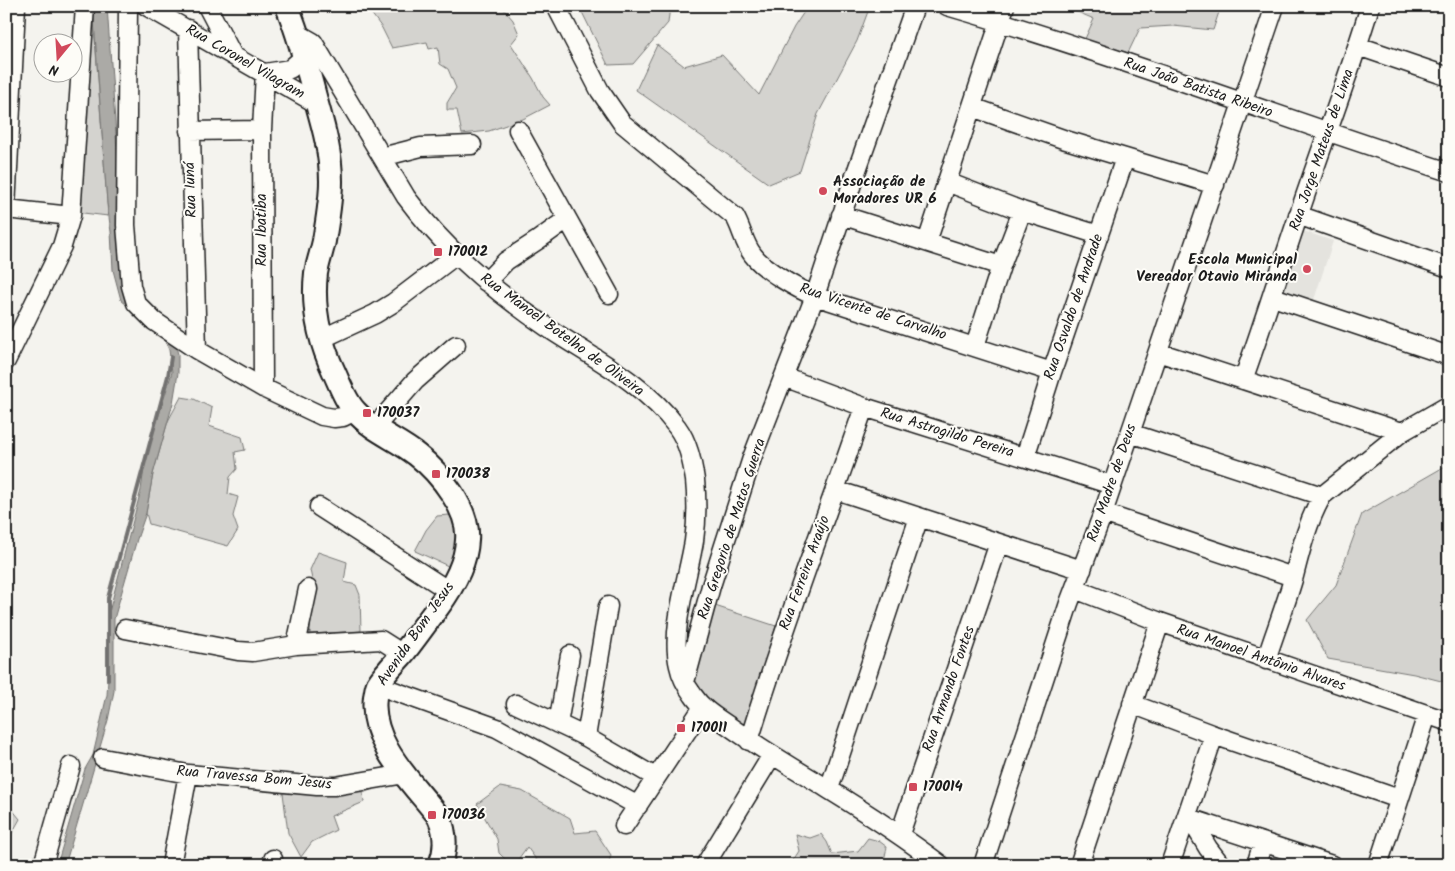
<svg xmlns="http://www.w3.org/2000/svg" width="1455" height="871" font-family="Kalam,sans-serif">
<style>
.built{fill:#e4e3de}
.green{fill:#d4d3cf;stroke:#787876}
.water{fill:#abaaa6;stroke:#72716f}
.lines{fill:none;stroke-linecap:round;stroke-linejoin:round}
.stream{stroke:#72716f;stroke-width:4}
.minor-casing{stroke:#1c1c1c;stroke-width:21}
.major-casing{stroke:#1c1c1c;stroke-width:26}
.minor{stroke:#fdfcf7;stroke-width:18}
.major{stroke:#fdfcf7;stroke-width:22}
.poi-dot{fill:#d1495b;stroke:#fdfcf7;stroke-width:2}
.labels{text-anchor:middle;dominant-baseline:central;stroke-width:4;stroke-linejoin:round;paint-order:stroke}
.street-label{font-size:15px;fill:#1c1c1c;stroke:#fdfcf7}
.poi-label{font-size:15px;font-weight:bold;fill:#1c1c1c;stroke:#fdfcf7;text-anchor:start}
</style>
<rect width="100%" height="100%" fill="#f4f3ee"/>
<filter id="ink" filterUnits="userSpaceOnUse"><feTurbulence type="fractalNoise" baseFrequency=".02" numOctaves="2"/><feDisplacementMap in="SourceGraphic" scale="10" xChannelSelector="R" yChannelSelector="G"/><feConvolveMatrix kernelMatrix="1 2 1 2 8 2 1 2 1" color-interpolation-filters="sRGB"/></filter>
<g filter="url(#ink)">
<path class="built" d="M1303,231L1333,241L1311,309L1281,299Z"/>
<path class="green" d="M366,6H501L513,20L519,34L511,44L533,78L543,97L550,105L523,119L489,131L462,134L457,110H447V103L456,88L448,69L440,64L438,47L429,49L427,42L392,48L382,28Z
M579,6H670L668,23L633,64L608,65Z
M808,6H870L857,41L818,114L800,171L769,184L636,90L657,45L684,66L722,55L759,95L794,27Z
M1076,6H1221L1213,30L1173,26L1140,28L1128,53L1084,41L1094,19L1075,11Z
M93,10L108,216L75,212Z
M181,397L194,399L212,408L209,426L242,437L245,450L235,452L237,469L230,477L228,494L238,497L233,516L238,530L228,546L149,524L146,513L153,474L168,421Z
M1449,464V683L1414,674L1328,659L1307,620L1336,585L1362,514Z
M462,514L456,558L448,566L415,551L426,530L437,516Z
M318,552L347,562L344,582L356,585L360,595L361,631L310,634L313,584L310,570Z
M709,604L776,626L747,723L742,727L721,712L697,688L690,684Z
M395,780L363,793L364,802L331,816L336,830L312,842L301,857L288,833L282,785Z
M500,787L522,791L570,818L575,833L595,831L611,855L608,865H540L527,847L514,865H511L499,853L497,839L477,804Z
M6,802L20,819L12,833L6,857Z
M795,834L810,838L821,834L827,842L832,854L858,851L868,838L879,841L887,847L883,865H790L799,851Z"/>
<path class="water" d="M93,6H107L127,295L173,337L178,354V373L173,403L153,474L146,513L137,539L114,619V691L108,720L65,865H57L85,769L93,755L107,695L109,665L107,620L141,490L145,461L172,372L169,350L163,336L121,300L113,270L111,232L107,203Z"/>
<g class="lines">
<path class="stream" d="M108,680V598L168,376L171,357"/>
<g class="minor-casing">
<path id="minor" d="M128,6L126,225L131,286L136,303L154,321L197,350L263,388L322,416L334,418L343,417L355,411
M146,6L317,104
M207,6L232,54
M556,6L600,91L622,123L735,217C742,229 744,244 753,255C764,270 797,289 815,296L1052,372
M947,6C1116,55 1281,118 1449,172
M188,29L197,350
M299,34L313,42L406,197C445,250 496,293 551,330C595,359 644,383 677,427C688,442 692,461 695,480C697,500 697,521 694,541C688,578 670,630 679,666C681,676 687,687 693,695C702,709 716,717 729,726C761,749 794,768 828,789C867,813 905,838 941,865
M1358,46L1449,77
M972,107L1066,140L1215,185
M518,130L609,294
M189,131L262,130
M382,157L421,147L472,145
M947,182L1022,211L1099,235
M6,209L16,6
M6,209L71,216
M841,215L1001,266
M1298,215L1449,268
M927,242L1005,6
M486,282L506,261L538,240L567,219
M1273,297L1449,356
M321,339L375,314L393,303L456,255
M975,346L1001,266L1022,211
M1158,352L1402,432
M6,361L62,246L71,216L85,6
M784,377L864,407L1112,485
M1243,380C1263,325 1280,269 1299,214C1322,145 1349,76 1370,6
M263,388L262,130L265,73L290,69L305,56
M374,428L415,381L456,345
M1130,433L1322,496
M1025,457L1052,372L1125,158
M836,490L1082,570
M319,507L449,591
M1103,513L1293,577
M1075,589L1160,622L1449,722
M125,629L238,651L253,652L296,645L381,640L403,654
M296,645L308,589
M1266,660C1275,632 1286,604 1294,576C1301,548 1308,521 1322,496L1402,432L1449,405
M685,682L711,586L752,458L815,296L852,184L915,6
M377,685L497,728L638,806
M516,704L586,737L655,777
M1132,704L1214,735L1399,799
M558,724L570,655
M586,737L608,606
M749,741C783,628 826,518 864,407
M103,758L188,774L317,786H335L405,774
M829,789L919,517
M1186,817L1332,865
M1190,818L1208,848L1221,865
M624,826L703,707
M900,834L999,543
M43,865L71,766
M171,865L188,774
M272,865L273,859
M705,865L772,755
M983,865L1069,603L1103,513L1275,6
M1079,865L1160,622
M1170,865L1214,735
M1256,865L1263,842
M1378,865L1427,715"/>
</g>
<g class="major-casing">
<path id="major" d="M287,6C300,38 308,70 317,104C324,129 331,154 331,181C331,201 327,222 324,241C322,251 318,262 316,273C312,308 319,340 334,372C340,385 346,402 356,412C373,431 397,439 417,455C439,472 470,510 467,540C466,565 452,588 438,607C426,623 414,640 402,655C394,664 384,674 378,684C376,688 376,693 375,697C369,744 413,783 439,817C446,833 447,848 440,865"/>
</g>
<use href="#minor" class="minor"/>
<use href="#major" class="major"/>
</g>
</g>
<g class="poi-dot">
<circle cx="823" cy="191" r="5"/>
<rect x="433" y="247" width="10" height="10" rx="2.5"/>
<circle cx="1307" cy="269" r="5"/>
<rect x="362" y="408" width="10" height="10" rx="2.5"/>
<rect x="431" y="469" width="10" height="10" rx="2.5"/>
<rect x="676" y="723" width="10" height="10" rx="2.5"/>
<rect x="908" y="782" width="10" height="10" rx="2.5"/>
<rect x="427" y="810" width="10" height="10" rx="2.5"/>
</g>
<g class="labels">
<g class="street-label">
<text transform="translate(245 62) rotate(30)">Rua Coronel Vilagram</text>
<text transform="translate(1198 88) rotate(19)">Rua João Batista Ribeiro</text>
<text transform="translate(1322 150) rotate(-71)">Rua Jorge Mateus de Lima</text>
<text transform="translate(191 190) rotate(-92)">Rua Iuná</text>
<text transform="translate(262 230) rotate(-90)">Rua Ibatiba</text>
<text transform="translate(1074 307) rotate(-71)">Rua Osvaldo de Andrade</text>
<text transform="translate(873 312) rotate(18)">Rua Vicente de Carvalho</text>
<text transform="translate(562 335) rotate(36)">Rua Manoel Botelho de Oliveira</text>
<text transform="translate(947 433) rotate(17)">Rua Astrogildo Pereira</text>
<text transform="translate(1112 483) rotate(-71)">Rua Madre de Deus</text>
<text transform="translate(732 529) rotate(-72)">Rua Gregorio de Matos Guerra</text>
<text transform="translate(805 573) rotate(-70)">Rua Ferreira Araújo</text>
<text transform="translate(416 634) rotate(-55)">Avenida Bom Jesus</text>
<text transform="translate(1261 658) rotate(19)">Rua Manoel Antônio Alvares</text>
<text transform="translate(949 689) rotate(-71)">Rua Armando Fontes</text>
<text transform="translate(254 778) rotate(5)">Rua Travessa Bom Jesus</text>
</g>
<g class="poi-label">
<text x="833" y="182">Associação de<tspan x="833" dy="17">Moradores UR 6</tspan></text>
<text x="448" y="252">170012</text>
<text x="1297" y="260" text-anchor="end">Escola Municipal<tspan x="1297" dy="17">Vereador Otavio Miranda</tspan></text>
<text x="377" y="413">170037</text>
<text x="446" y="474">170038</text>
<text x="691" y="728">170011</text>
<text x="923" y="787">170014</text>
<text x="442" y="815">170036</text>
</g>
</g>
<rect width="1455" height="871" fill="none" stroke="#fdfcf7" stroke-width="25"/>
<rect x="12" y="12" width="1430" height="846" fill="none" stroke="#1c1c1c" stroke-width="2" filter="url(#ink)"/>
<g transform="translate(58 58) rotate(198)"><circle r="24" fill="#fdfcf7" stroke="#a3a29f"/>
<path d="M0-4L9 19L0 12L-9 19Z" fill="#d1495b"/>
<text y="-8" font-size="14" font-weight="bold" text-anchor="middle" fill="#1c1c1c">N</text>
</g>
</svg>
